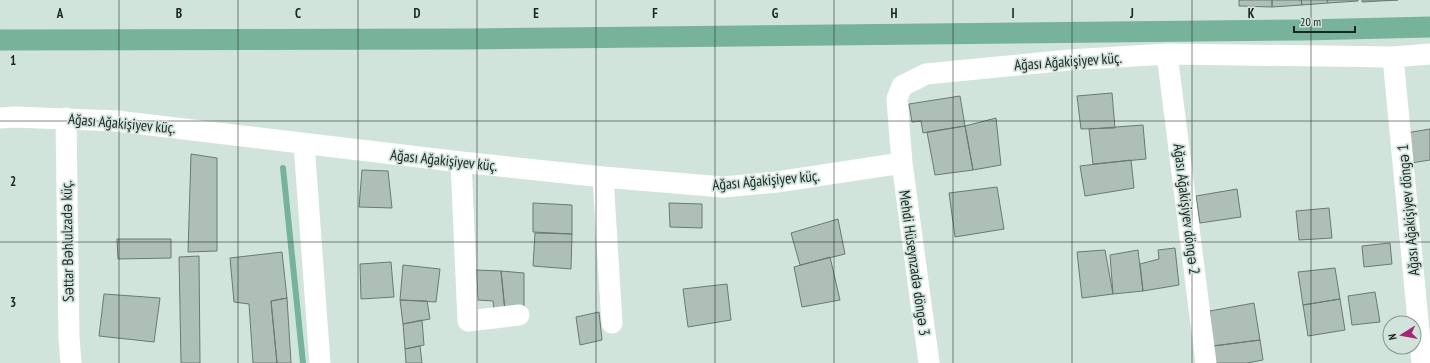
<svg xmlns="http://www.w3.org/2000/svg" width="1430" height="363" font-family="'PT Sans Narrow',sans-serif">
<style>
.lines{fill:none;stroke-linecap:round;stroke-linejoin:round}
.stream{stroke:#77b39b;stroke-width:6}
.canal{stroke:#77b39b;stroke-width:21}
.building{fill:#adbfb7;stroke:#6a7a73}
.minor{stroke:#fff;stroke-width:21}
.grid{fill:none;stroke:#1d2421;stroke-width:1;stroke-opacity:0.55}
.labels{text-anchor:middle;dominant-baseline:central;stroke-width:3.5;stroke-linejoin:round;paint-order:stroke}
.street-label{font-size:15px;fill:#1d2421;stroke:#d1e4dc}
.grid-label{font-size:13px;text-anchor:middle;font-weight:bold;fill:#1d2421;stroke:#d1e4dc;stroke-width:3.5;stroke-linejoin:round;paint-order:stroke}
</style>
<rect width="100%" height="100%" fill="#d1e4dc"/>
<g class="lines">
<path class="stream" d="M283,168L303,363"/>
<path class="canal" d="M0,40L467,39L1304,30L1430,27"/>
</g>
<path class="building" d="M1239,0H1272V7L1239,6Z
M1272,0H1301L1302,5L1272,7Z
M1301,0H1327L1328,3L1302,5Z
M1327,0H1358V1L1328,3Z
M1362,0H1398L1362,2Z
M1112,93L1115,128L1081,129L1077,96Z
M960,96L965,126L923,133L921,121L912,122L909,104Z
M996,118L1001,165L973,170L965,126Z
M1143,125L1146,159L1093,164L1089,129Z
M965,126L973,170L935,175L927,132Z
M1430,129V160L1411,163L1406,133Z
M191,154L217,158V251L188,252Z
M1131,160L1134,188L1085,196L1080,166Z
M362,170L388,171L392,208L359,207Z
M997,187L1004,229L955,237L949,193Z
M1237,189L1241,217L1200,223L1196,196Z
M533,203L572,205V234L533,232Z
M669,203L702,204V228L670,227Z
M1329,208L1332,238L1299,240L1296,211Z
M838,219L845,254L800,265L791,233Z
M535,233L572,234L571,269L533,266Z
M117,239H171V258L118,259Z
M1390,243L1392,264L1364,267L1362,246Z
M1175,248L1179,285L1143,291L1140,264L1159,259L1158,250Z
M1105,250L1113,294L1082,298L1077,252Z
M1138,250L1143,291L1113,294L1110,255Z
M282,252L287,298L271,301L277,363H253L249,304L234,302L230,258Z
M199,256L200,363H181L179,257Z
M830,257L840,300L802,307L794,267Z
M391,262L394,297L361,299L360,264Z
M403,265L440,269L436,302L400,300Z
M1335,268L1340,299L1303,305L1298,272Z
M476,270L501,271L505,311H494L493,301L478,300Z
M501,271L524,273V312L505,311Z
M727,284L731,320L688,327L683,289Z
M1375,292L1380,322L1352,325L1348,296Z
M104,294L160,298L154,342L99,336Z
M287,298L291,363H277L271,301Z
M1340,299L1345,330L1308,336L1303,305Z
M400,300L427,301L430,319L403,324Z
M1254,303L1260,340L1213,346L1210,311Z
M599,312L602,340L580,345L576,317Z
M422,320L424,345L405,349L403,324Z
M1260,340L1263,360L1247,363H1214L1213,346Z
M420,346L422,363H406L405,349Z"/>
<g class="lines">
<path class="minor" d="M1167,54L1206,363
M1393,57L1422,363
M0,118L14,117L117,121L461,162L603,177L723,187L777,182L902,163L897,99L902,86L926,74L1069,60L1167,54L1393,57L1430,54
M66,118L69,338L71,363
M304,144L320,363
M461,162L468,321L519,315
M902,163L929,363
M603,177L612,323"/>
</g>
<path class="grid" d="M119,0V363M238,0V363M358,0V363M477,0V363M596,0V363M715,0V363M834,0V363M953,0V363M1072,0V363M1192,0V363M1311,0V363M0,121H1430M0,242H1430"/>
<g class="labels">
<g class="street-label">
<text transform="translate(1068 61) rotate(-4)">Ağası Ağakişiyev küç.</text>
<text transform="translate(122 123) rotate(5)">Ağası Ağakişiyev küç.</text>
<text transform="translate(444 160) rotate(6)">Ağası Ağakişiyev küç.</text>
<text transform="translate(766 180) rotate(-5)">Ağası Ağakişiyev küç.</text>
<text transform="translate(1187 209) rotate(83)">Ağası Ağakişiyev döngə 2</text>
<text transform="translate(1408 210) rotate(-95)">Ağası Ağakişiyev döngə 1</text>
<text transform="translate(67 241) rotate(-91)">Səttar Bəhlulzadə küç.</text>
<text transform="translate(915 263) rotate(82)">Mehdi Hüseynzadə döngə 3</text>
</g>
</g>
<g class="grid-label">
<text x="60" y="18">A</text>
<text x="179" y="18">B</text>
<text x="298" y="18">C</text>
<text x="417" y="18">D</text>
<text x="536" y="18">E</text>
<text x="655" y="18">F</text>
<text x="775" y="18">G</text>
<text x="894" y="18">H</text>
<text x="1013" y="18">I</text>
<text x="1132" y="18">J</text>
<text x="1251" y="18">K</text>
<text x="13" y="65">1</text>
<text x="13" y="186">2</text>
<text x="13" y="307">3</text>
</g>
<g transform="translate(1402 335) rotate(259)"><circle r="19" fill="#d1e4dc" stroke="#899791"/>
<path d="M0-3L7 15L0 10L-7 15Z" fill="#a62676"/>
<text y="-6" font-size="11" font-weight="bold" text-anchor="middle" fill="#1d2421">N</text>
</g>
<path d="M1294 26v6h61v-6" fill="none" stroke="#1d2421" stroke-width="2"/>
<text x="1300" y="26" font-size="12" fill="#1d2421" stroke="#d1e4dc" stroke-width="3" paint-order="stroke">20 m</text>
</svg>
